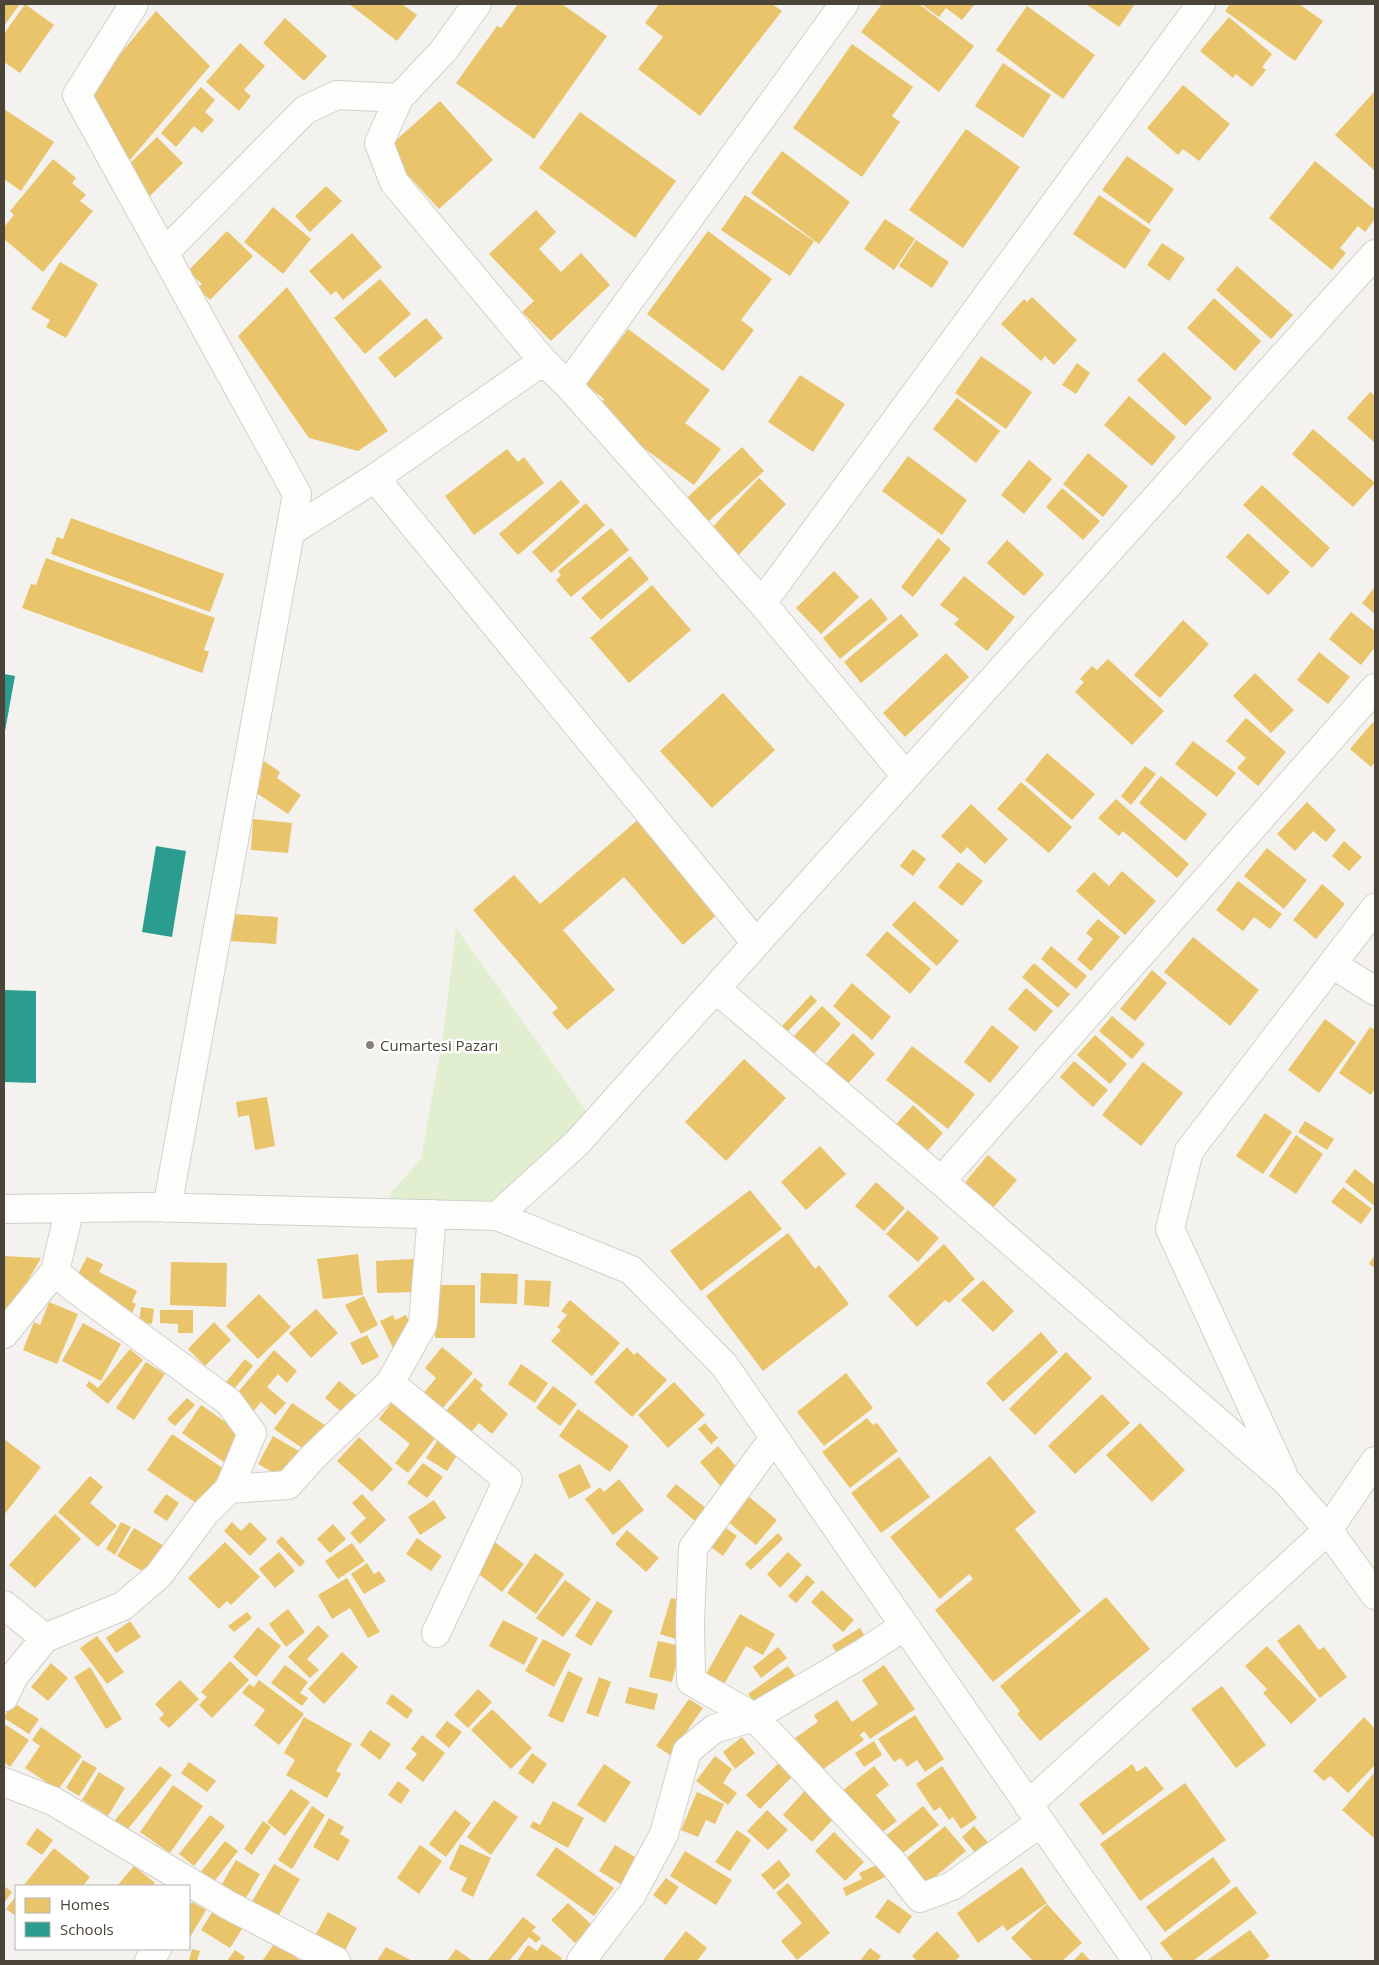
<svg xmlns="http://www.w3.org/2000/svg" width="1379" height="1965" font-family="'Open Sans',sans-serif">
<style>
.green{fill:#e1eecf}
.homes{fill:#e9c46a}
.schools{fill:#2a9d8f}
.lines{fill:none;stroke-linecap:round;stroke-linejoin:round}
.minor-casing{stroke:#d2d0cb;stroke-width:30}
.minor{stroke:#fdfdfc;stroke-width:28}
.poi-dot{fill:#868178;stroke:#fff;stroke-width:2}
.labels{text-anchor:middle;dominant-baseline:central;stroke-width:5;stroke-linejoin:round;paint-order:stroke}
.poi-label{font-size:15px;fill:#4b4439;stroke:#fff;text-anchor:start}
</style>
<rect width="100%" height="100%" fill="#f4f2ee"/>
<path class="green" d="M456,928L588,1113L492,1210L395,1209L390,1194L421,1159L443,1036Z"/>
<path class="homes" d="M4,4H20L4,26Z
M25,4L54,25L20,73L4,62V34Z
M349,4H402L417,15L397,41Z
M518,4H562L607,36L534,139L456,83L497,26L501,28Z
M659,4H772L782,11L700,116L638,69L663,37L645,23Z
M882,4H919L974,46L939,92L861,32Z
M921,4H975L962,20L946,8L939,17Z
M1086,4H1135L1119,27Z
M1230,4H1299L1323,21L1295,61L1225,11Z
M1027,6L1095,55L1063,99L996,50Z
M156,11L210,66L130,160L98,124L86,95Z
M1229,17L1272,54L1262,67L1266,70L1252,87L1236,74L1233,78L1200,51Z
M285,18L327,56L304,81L263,43Z
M240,43L265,66L244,90L251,96L239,111L206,82Z
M852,44L913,87L892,116L900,122L862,177L793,128Z
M1003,63L1051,95L1023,138L975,106Z
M1183,85L1230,124L1199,161L1183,149L1178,155L1147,128Z
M201,87L215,100L205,112L214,120L202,133L194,126L176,147L161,133Z
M1375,91V171L1335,135Z
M440,101L493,160L439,209L385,150Z
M4,109L54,142L21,191L4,179Z
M580,112L676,181L635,238L539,168Z
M966,129L1020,167L963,248L909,210Z
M157,137L183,163L147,199L120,173Z
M782,151L850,202L819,244L751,193Z
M1127,156L1174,189L1149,224L1102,190Z
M53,159L76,178L72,183L86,195L80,201L93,211L43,272L4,239V227L14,215L10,211Z
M1315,161L1375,210V219L1365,232L1358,226L1340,248L1346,253L1332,270L1269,218Z
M326,186L342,201L310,232L295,216Z
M745,195L814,241L790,276L721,230Z
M1099,195L1151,230L1125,269L1073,234Z
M273,207L311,239L283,274L244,242Z
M536,210L556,232L539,249L561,272L581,253L610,285L551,341L522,312L534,301L489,254Z
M885,219L915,239L894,270L864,249Z
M227,231L253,256L210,300L198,288L202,284L188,271Z
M708,231L772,279L741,320L754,330L723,371L647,314Z
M352,233L382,267L343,300L336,291L331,295L309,271Z
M916,240L949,262L932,288L899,266Z
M1162,243L1185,258L1169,281L1147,265Z
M60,262L98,284L66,338L46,327L50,320L31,309Z
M1237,266L1293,315L1271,339L1216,290Z
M380,279L411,314L365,354L334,318Z
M287,287L388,431L358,451L309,438L238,336Z
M1032,297L1077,340L1054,365L1045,356L1041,361L1001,324L1024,299L1027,302Z
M1214,298L1261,341L1235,371L1187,328Z
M426,318L443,338L395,378L378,358Z
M628,329L710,390L685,423L721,449L694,485L595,412L604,399L586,385Z
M1164,352L1212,398L1185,426L1137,380Z
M981,356L1032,392L1006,429L955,393Z
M1077,363L1090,373L1076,394L1062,385Z
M800,375L845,404L813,452L768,422Z
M1370,392L1375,396V443L1347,418Z
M1129,396L1176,437L1152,466L1104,425Z
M957,398L1000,431L976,463L933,429Z
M1313,429L1375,483L1353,507L1292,454Z
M742,447L764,471L700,529L678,506Z
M507,449L518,462L524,457L544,483L474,535L445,496Z
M1088,453L1128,486L1103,517L1063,484Z
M908,456L967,500L942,535L882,491Z
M1029,460L1052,479L1024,514L1001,495Z
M759,478L786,504L732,562L704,536Z
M561,480L580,502L518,555L499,534Z
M1262,485L1330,548L1312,568L1243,505Z
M1062,488L1100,521L1083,540L1046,507Z
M586,503L605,525L551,573L532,552Z
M71,518L224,574L210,612L51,554L57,537L63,539Z
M611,528L629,550L571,597L556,580L561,575L558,571Z
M1248,533L1290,572L1268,595L1226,557Z
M938,538L951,549L913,597L901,587Z
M1007,540L1044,574L1024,596L987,563Z
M630,556L649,579L601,620L581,598Z
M46,558L215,618L204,650L209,652L202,673L22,608L31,584L36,585Z
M834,571L859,597L821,634L796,608Z
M964,576L1015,617L987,651L954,624L959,619L940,605Z
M652,585L691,630L629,683L590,638Z
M1375,587V614L1362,603Z
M871,598L888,619L840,659L823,638Z
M1351,612L1375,631V647L1361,665L1329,639Z
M901,614L919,635L861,683L844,662Z
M1183,620L1209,644L1160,698L1134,675Z
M1319,652L1350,677L1328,704L1297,680Z
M946,653L969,677L905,737L883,713Z
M1108,659L1164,711L1132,745L1075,692L1084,682L1080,679L1092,666L1097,670Z
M1255,673L1294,710L1271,733L1233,696Z
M723,693L775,750L712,808L660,751Z
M1246,718L1286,752L1258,786L1237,768L1246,758L1226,741Z
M1373,722L1375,724V762L1371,767L1350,749Z
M1193,741L1236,773L1217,797L1175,764Z
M1047,753L1095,794L1072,820L1025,780Z
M264,761L280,772L277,778L301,795L288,814L252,790L262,776L256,772Z
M1145,766L1156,774L1131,805L1121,796Z
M1161,776L1207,814L1185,841L1139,803Z
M1021,782L1072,827L1049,853L997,809Z
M1116,799L1189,864L1177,878L1123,831L1119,836L1098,818Z
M1307,802L1336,830L1326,842L1313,831L1295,851L1277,834Z
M971,804L1008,839L985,864L967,847L961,854L941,836Z
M640,818L721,911L683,945L624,877L563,930L615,990L567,1030L552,1013L558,1008L473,910L514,875L540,904Z
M253,819L292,823L288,853L251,850Z
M1344,841L1362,857L1349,871L1332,856Z
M1267,848L1307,880L1284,909L1244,876Z
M913,849L926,859L913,876L900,866Z
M958,862L983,881L962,906L938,887Z
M1122,871L1156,901L1125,935L1076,891L1094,872L1109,886Z
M1238,881L1282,914L1270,929L1254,917L1243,931L1216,910Z
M1322,884L1345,904L1316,939L1293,920Z
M914,901L959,941L937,966L892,925Z
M232,914L278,917L276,944L230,941Z
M1098,919L1120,937L1091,971L1077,959L1093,939L1086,933Z
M887,931L931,969L910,994L866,955Z
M1193,937L1259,990L1230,1026L1164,972Z
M1051,946L1087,976L1076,989L1041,959Z
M1034,963L1070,994L1058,1008L1022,977Z
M1152,970L1167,983L1135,1021L1120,1009Z
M852,983L891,1017L872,1040L833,1006Z
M1026,988L1053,1011L1035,1032L1008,1009Z
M811,995L817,1001L788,1031L782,1026Z
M822,1006L841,1024L813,1055L793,1037Z
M1112,1016L1145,1044L1132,1059L1099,1031Z
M1325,1019L1356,1042L1319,1093L1288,1070Z
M992,1025L1019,1047L990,1083L964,1062Z
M1370,1027L1375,1030V1088L1371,1095L1339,1073Z
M853,1033L875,1054L845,1087L823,1067Z
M1095,1035L1127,1064L1110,1084L1077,1055Z
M912,1046L975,1094L948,1129L886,1080Z
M744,1059L786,1098L726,1161L685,1122Z
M1074,1061L1108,1090L1093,1107L1060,1077Z
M1143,1062L1183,1093L1141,1146L1102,1115Z
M267,1097L275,1146L255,1150L249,1115L238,1117L236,1102Z
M913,1105L943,1133L922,1157L891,1130Z
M1265,1113L1292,1132L1263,1174L1236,1156Z
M1305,1121L1334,1139L1327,1150L1298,1132Z
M1296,1135L1323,1154L1296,1194L1269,1176Z
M820,1146L846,1174L806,1210L781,1182Z
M988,1155L1017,1180L985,1217L956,1193Z
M1355,1169L1375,1185V1206L1345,1182Z
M876,1182L905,1208L884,1231L855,1206Z
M1343,1187L1372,1209L1361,1224L1331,1202Z
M750,1190L782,1229L701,1291L670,1251Z
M908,1210L939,1238L918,1262L886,1234Z
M788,1233L815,1269L819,1265L849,1304L763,1371L706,1296Z
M944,1244L975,1279L949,1303L945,1300L917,1327L888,1296Z
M358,1254L363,1295L323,1299L317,1259Z
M1375,1255V1268L1369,1264Z
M4,1256L41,1258L4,1322Z
M87,1257L103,1264L99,1272L137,1291L132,1302L136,1304L132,1313L73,1283Z
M414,1259L415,1292L377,1293L376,1261Z
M171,1262L227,1263L226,1307L170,1305Z
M481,1273L518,1274L517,1304L480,1303Z
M525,1280L551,1281L549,1307L524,1305Z
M983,1280L1014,1311L993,1332L961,1300Z
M435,1285H475V1338H435Z
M259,1294L291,1327L258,1359L226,1326Z
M364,1296L378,1325L361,1334L345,1305Z
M570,1300L620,1343L592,1376L551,1341L561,1330L557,1327L567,1315L561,1311Z
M49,1302L78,1314L57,1364L23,1350L34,1322L40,1325Z
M141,1307L154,1309L152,1324L139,1322Z
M316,1309L338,1333L311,1358L289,1333Z
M160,1310H193V1333H178V1324L160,1323Z
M393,1315L395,1320L406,1315L416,1335L394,1350L380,1321Z
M214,1322L231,1340L205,1366L188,1349Z
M83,1323L121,1344L101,1381L62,1361Z
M1041,1332L1058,1352L1003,1402L986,1383Z
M367,1335L379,1357L362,1365L350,1343Z
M442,1347L473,1373L441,1410L422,1395L436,1378L425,1368Z
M627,1347L634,1355L637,1352L667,1380L632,1417L594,1382Z
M130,1349L143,1360L108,1404L86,1386L89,1381L98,1388Z
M274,1350L297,1371L287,1383L278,1374L267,1387L286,1403L275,1415L261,1402L250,1415L232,1399Z
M1066,1352L1092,1378L1035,1435L1009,1409Z
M245,1359L253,1366L234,1389L226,1382Z
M146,1362L165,1374L134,1420L116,1408Z
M521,1364L548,1383L535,1403L508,1384Z
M846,1373L873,1408L824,1446L797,1412Z
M475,1378L483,1385L480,1389L508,1414L492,1434L479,1423L470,1433L445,1412Z
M339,1381L358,1397L344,1414L325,1398Z
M674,1382L705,1415L668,1448L638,1415Z
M553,1386L577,1404L560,1426L536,1408Z
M1102,1394L1130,1423L1075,1474L1048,1446Z
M187,1398L195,1405L175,1426L167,1419Z
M395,1398L440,1432L408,1473L395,1463L410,1444L379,1419Z
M292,1403L329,1428L311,1454L274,1429Z
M201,1405L247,1437L228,1465L182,1433Z
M578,1409L629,1446L610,1472L559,1436Z
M867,1418L873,1425L877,1423L898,1451L850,1488L822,1452Z
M705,1423L718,1438L711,1444L698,1429Z
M1140,1423L1185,1470L1152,1502L1106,1455Z
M172,1434L224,1469L199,1505L147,1470Z
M442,1434L462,1448L447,1471L426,1458Z
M273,1436L304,1454L288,1481L258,1464Z
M359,1437L393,1469L372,1492L337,1461Z
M4,1439L41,1467L4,1515Z
M718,1446L741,1472L722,1488L700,1462Z
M990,1456L1036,1512L1015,1529L1081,1611L993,1682L935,1610L973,1579L969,1574L940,1599L890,1537Z
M899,1457L930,1497L881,1533L851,1493Z
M423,1463L443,1477L427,1498L407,1483Z
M580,1464L591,1487L569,1499L558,1475Z
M90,1476L103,1487L90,1503L117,1526L98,1547L58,1512Z
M619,1479L644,1510L613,1535L585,1499L600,1487L604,1492Z
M676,1484L707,1509L696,1522L666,1496Z
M166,1494L179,1503L167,1521L153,1512Z
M362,1494L386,1520L360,1544L350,1533L366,1518L352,1503Z
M748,1496L777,1520L756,1545L727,1521Z
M434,1500L446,1518L420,1535L408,1517Z
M55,1514L81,1539L35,1588L9,1565Z
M121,1522L131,1527L115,1555L106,1549Z
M232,1522L241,1531L250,1522L267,1539L250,1556L224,1531Z
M719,1523L737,1536L723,1556L705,1543Z
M333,1524L346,1539L330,1553L317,1539Z
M134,1528L169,1549L152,1577L117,1556Z
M627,1530L659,1558L646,1572L615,1544Z
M778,1533L783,1539L751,1570L745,1564Z
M282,1536L305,1562L300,1567L276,1542Z
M417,1538L442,1556L431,1571L406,1554Z
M492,1540L524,1564L502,1592L471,1568Z
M225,1542L260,1577L231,1605L227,1601L219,1609L188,1578Z
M352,1543L365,1561L338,1579L325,1561Z
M279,1552L295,1571L275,1588L259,1569Z
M788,1552L802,1565L780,1588L767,1574Z
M535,1553L564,1574L536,1614L507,1593Z
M367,1563L374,1574L379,1571L386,1581L364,1594L351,1574Z
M807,1575L815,1582L796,1603L788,1596Z
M347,1578L380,1632L368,1638L350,1608L332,1619L318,1595Z
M565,1580L591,1599L563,1637L536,1618Z
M822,1590L854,1620L843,1632L811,1602Z
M1106,1597L1150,1649L1040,1741L1017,1714L1020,1711L1000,1686Z
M671,1598L680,1600L679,1640L660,1634Z
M597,1601L613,1611L591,1646L575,1636Z
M288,1609L305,1632L286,1647L269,1624Z
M247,1612L252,1618L234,1632L228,1626Z
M740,1614L775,1634L763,1655L746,1646L723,1686L705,1676Z
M503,1620L538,1638L524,1665L489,1646Z
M130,1621L141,1637L116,1653L106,1638Z
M1299,1624L1319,1650L1324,1647L1347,1677L1320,1698L1277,1641Z
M318,1625L329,1636L307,1659L319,1670L310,1678L288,1657Z
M258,1627L281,1646L256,1677L233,1657Z
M860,1628L867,1640L839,1657L832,1645Z
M97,1636L124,1672L107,1684L80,1648Z
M543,1639L571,1654L554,1687L525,1671Z
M658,1641L681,1646L672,1682L649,1677Z
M1267,1646L1317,1700L1291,1724L1263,1693L1267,1689L1245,1666Z
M778,1647L787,1658L761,1678L753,1667Z
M342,1652L358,1667L324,1704L308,1689Z
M230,1661L249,1680L212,1718L199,1705L207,1697L201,1692Z
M51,1663L68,1678L48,1701L31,1687Z
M285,1665L308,1682L300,1693L308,1698L302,1706L271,1683Z
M884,1665L915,1709L870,1739L864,1731L860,1735L864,1740L819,1772L795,1738L818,1722L814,1715L837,1700L852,1722L878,1704L862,1680Z
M788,1666L796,1677L756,1705L748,1694Z
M90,1667L122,1719L106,1729L74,1677Z
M568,1671L583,1678L563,1723L548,1716Z
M599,1677L611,1682L598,1717L586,1713Z
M180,1680L199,1699L169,1728L159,1719L164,1714L155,1704Z
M259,1680L304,1714L279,1745L254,1725L265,1710L242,1693L249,1684L254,1687Z
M1222,1686L1266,1745L1236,1768L1191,1709Z
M629,1687L658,1694L654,1710L625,1703Z
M478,1689L492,1702L468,1728L454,1715Z
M392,1694L413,1710L407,1719L386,1703Z
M689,1699L703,1708L670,1755L656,1746Z
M12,1702L39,1719L29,1734L4,1718Z
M492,1709L532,1748L511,1769L471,1730Z
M915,1715L944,1759L925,1772L917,1760L907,1767L901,1758L894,1762L878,1739Z
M304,1717L352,1744L336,1771L341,1774L327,1798L286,1775L295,1760L284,1753Z
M1364,1717L1375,1729V1765L1348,1793L1330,1776L1324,1781L1313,1771Z
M447,1721L462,1732L449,1748L435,1736Z
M6,1725L29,1740L10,1767L4,1762V1728Z
M41,1727L82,1756L58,1790L25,1768L40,1746L32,1740Z
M370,1730L391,1744L380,1760L360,1745Z
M422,1735L445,1753L423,1782L405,1768L417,1754L411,1749Z
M742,1737L755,1753L735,1769L723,1752Z
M874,1741L882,1755L864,1767L855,1753Z
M532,1753L547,1764L533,1784L518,1773Z
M787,1755L800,1769L760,1809L746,1795Z
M715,1756L732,1769L723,1783L737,1793L728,1805L696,1781Z
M83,1760L97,1768L79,1796L66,1788Z
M189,1762L216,1781L207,1792L181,1773Z
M604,1764L631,1782L605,1823L577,1805Z
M1132,1764L1137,1772L1146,1766L1164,1789L1103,1835L1079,1804Z
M160,1766L172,1775L127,1830L115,1820Z
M874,1766L889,1785L876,1795L897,1821L877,1836L842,1791Z
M942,1766L977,1818L961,1829L953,1817L949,1820L940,1807L934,1811L916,1784Z
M99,1772L125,1788L108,1816L82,1800Z
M1375,1772V1839L1342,1810Z
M398,1781L410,1790L401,1804L388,1795Z
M1185,1783L1226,1840L1140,1901L1100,1844Z
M173,1785L203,1806L170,1853L140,1832Z
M808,1787L838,1814L812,1842L783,1815Z
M291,1789L310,1802L285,1836L267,1822Z
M697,1792L724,1804L715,1824L706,1820L698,1837L681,1830Z
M494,1800L518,1817L491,1855L467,1837Z
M553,1801L584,1818L568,1848L530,1827L533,1821L540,1825Z
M312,1806L325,1815L292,1869L278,1860Z
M923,1806L939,1825L898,1857L883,1838Z
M455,1810L471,1823L446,1857L429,1844Z
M767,1810L788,1830L768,1850L747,1831Z
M210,1815L225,1826L194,1866L179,1854Z
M329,1818L344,1827L340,1834L350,1840L338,1861L313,1847Z
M263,1821L271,1827L252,1855L244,1849Z
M945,1826L966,1851L924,1886L903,1861Z
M974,1826L991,1846L978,1856L962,1837Z
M37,1828L53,1840L42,1855L26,1844Z
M737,1830L751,1840L730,1871L715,1862Z
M834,1832L864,1862L845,1881L815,1851Z
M225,1841L238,1851L209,1888L196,1878Z
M460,1844L491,1858L473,1897L461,1891L467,1878L449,1869Z
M420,1845L442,1861L419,1894L397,1878Z
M615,1845L645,1863L629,1889L599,1871Z
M556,1847L614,1888L594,1916L536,1875Z
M54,1848L90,1877L83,1886H23Z
M685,1851L732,1880L716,1905L670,1876Z
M1213,1857L1231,1882L1165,1932L1146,1907Z
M236,1860L260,1874L240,1908L216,1894Z
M779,1860L791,1875L774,1890L761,1875Z
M883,1862L889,1875L846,1896L843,1888L862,1879L859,1873Z
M274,1864L300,1879L273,1925L247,1910Z
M134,1866L155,1883L152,1886H117Z
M1022,1867L1047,1903L1007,1931L1003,1925L978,1943L957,1913Z
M666,1878L679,1887L666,1905L653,1895Z
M788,1883L830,1933L797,1960L781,1941L802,1923L776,1893Z
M4,1886L12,1892L4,1903Z
M1236,1886L1257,1913L1193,1961H1174L1160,1943Z
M16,1896V1916L6,1909Z
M888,1899L912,1916L899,1934L875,1917Z
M192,1902L206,1910L189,1939V1907Z
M568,1903L592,1925L575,1943L551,1920Z
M1047,1904L1082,1943L1062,1961H1033L1011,1938Z
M213,1911L242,1929L230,1948L201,1930Z
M328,1912L357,1928L339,1961L310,1945Z
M523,1917L536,1927L532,1931L541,1938L536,1943L529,1937L509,1961H487Z
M1250,1930L1270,1956L1263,1961H1206Z
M686,1931L707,1948L697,1961H664L663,1960Z
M937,1931L960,1956L955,1961H917L912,1956Z
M275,1943L301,1961H262Z
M542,1944L562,1958L560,1961H517L528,1945L537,1951Z
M386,1947L412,1961H377Z
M870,1948L881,1956L877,1961H860Z
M192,1949L200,1951L197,1961H189Z
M456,1949L473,1961H447Z
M235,1950L245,1957L243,1961H227Z
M1082,1952L1091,1961H1073Z"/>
<path class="schools" d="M4,674L15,676L5,731H4Z
M156,846L186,851L172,937L142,932Z
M4,990L36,991V1083L4,1082Z"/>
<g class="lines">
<g class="minor-casing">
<path id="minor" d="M134,4L77,95L297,494L167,1208
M477,4L444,50L399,98L379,143L394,182L543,361L568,385L762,603L906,776
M164,253L305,110L337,95L399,98
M568,385L844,4
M375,478L756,943
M290,532L375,478L543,361
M762,603L1201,4
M1332,964L1375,991
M716,989L941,1181L1287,1482L1328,1530L1375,1595
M941,1181L1375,688
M4,1209L145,1207L497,1216L631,1270L724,1365L1137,1961
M497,1216L577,1143L1375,254
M55,1271L74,1288L229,1402L252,1433L229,1489
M4,1334L55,1271L70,1208
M390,1383L508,1480L436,1633
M774,1438L693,1548L690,1623L691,1681L754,1717L893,1863L920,1898L952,1886L1040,1823
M1283,1474L1170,1229L1189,1151L1375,908
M4,1605L45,1638
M4,1697L14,1676L45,1638L123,1606L159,1575L205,1513L229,1489L288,1485L314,1456L390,1383L423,1324L432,1214
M4,1782L53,1801L228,1905L336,1961
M1028,1805L1328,1530L1375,1461
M149,1961L157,1949
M581,1961L632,1894L664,1834L687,1751L714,1729L754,1717L865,1652L904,1626"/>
</g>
<use href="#minor" class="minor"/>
</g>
<circle class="poi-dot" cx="370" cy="1045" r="5"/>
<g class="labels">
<g class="poi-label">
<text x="380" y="1045">Cumartesi Pazarı</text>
</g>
</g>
<rect width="1379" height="1965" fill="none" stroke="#4b4439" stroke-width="10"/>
<rect x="15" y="1885" width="175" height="65" fill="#ffffff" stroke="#b7b4b0"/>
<rect x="25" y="1898" width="25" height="15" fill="#e9c46a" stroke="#b7b4b0"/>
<text x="60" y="1910" font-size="15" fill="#4b4439">Homes</text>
<rect x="25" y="1922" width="25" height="15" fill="#2a9d8f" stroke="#b7b4b0"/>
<text x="60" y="1935" font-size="15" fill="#4b4439">Schools</text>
</svg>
